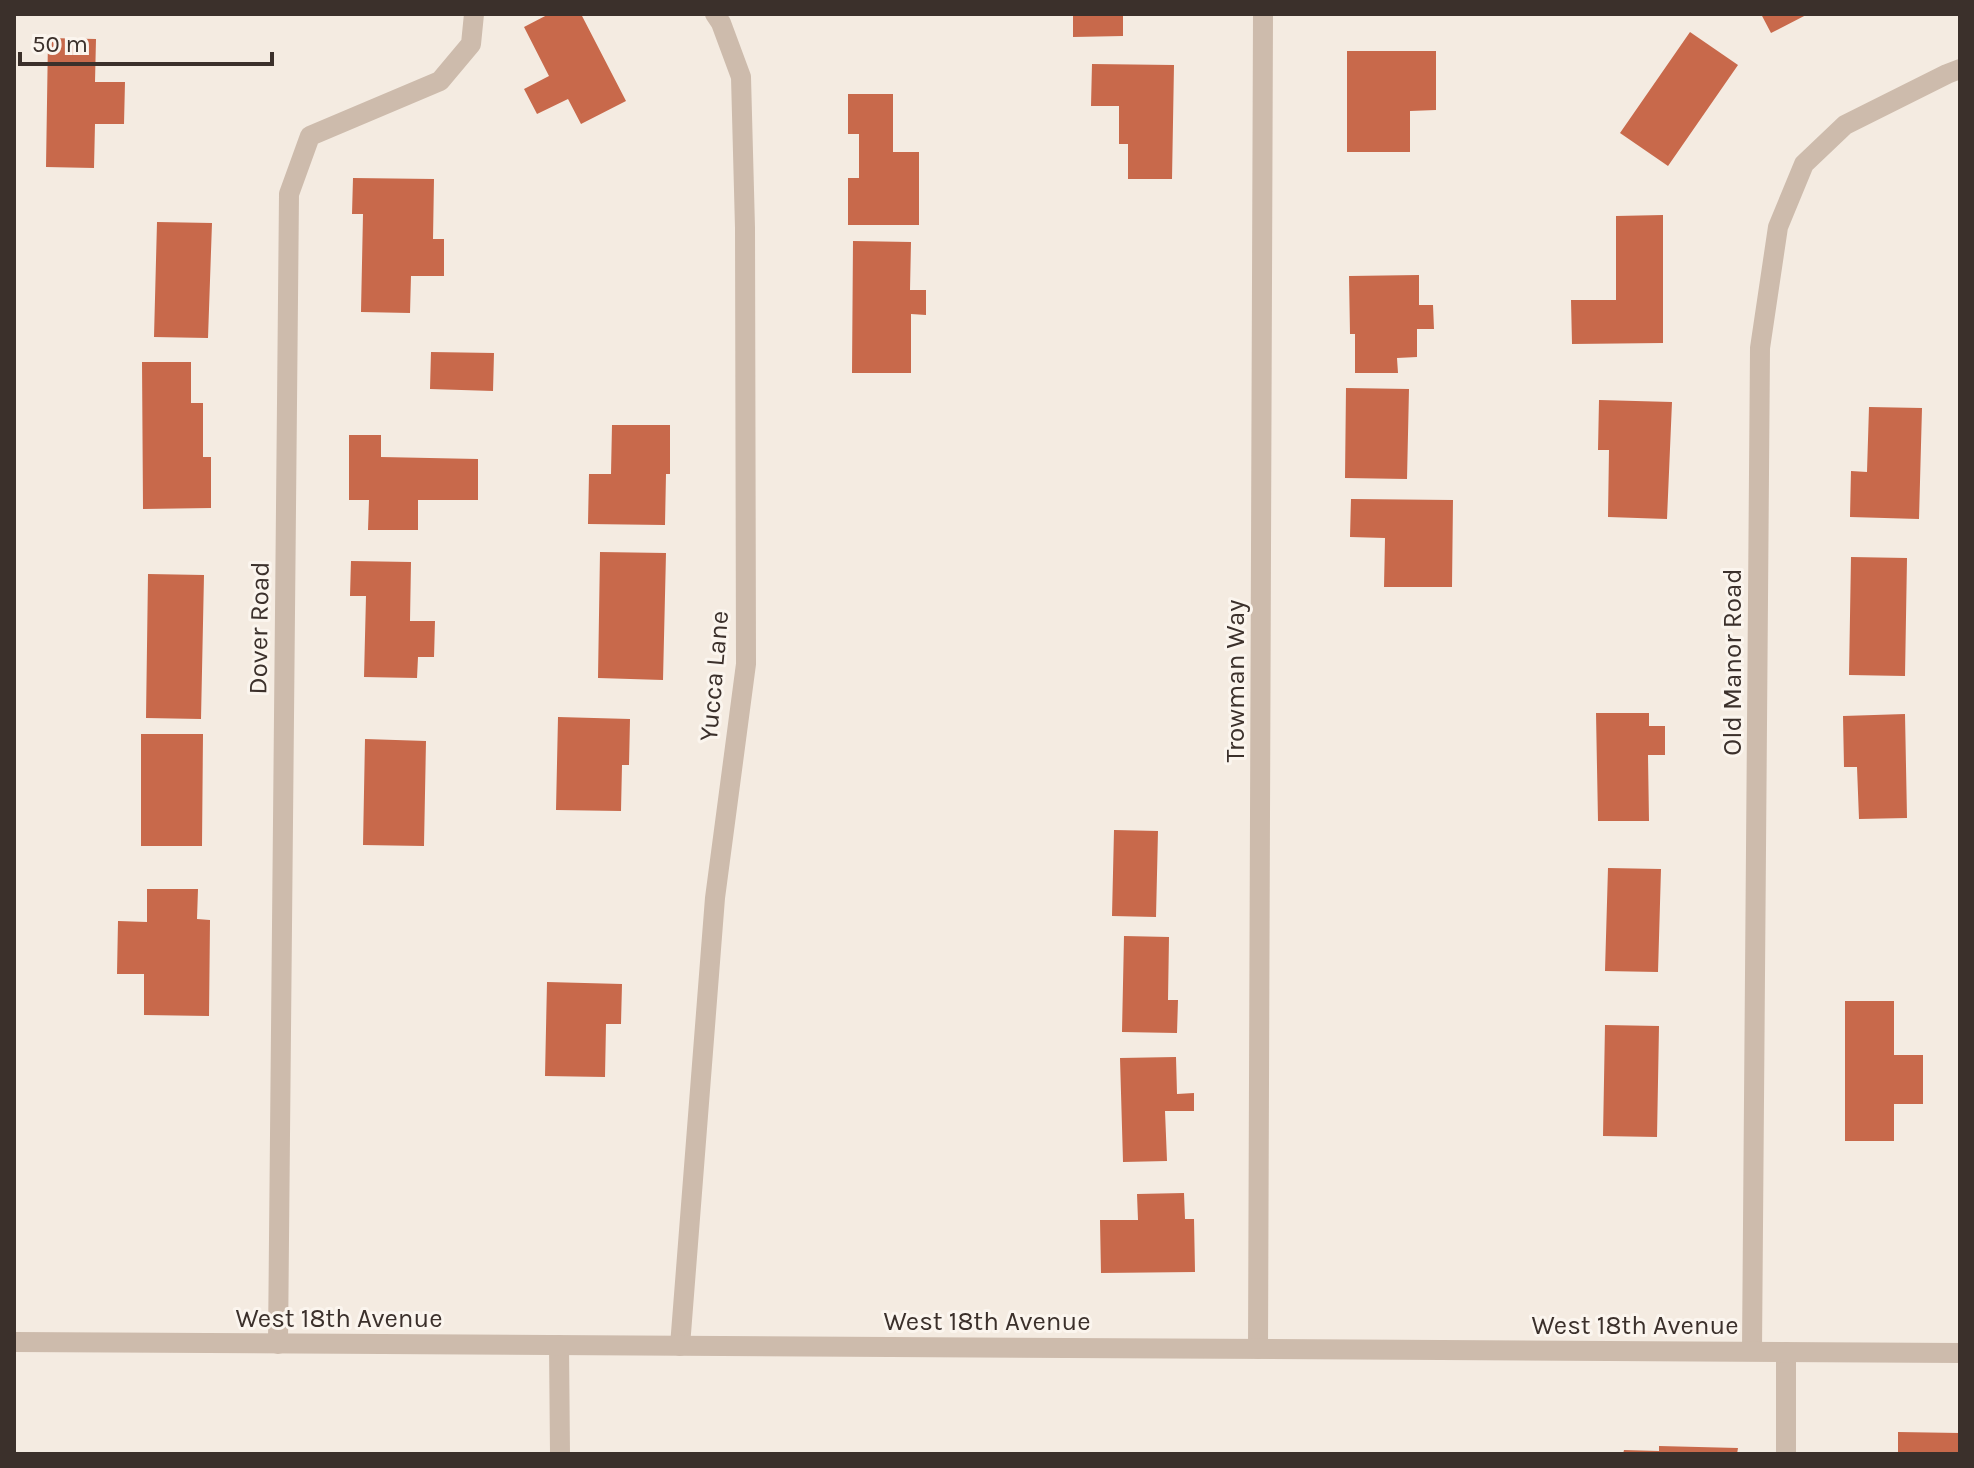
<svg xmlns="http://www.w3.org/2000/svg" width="1974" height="1468" font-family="Karla,sans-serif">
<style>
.building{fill:#c8694b}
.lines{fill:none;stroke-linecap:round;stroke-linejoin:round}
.minor{stroke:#cdbbac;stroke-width:20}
.tertiary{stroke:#cdbbac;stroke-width:20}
.labels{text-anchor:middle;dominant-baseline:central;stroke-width:6;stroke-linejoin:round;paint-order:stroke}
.street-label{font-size:26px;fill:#3b302b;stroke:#fbf5ee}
</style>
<rect width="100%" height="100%" fill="#f4ebe1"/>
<path class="building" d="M549,14H581L626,101L581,124L568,99L537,114L524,89L549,76L524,27Z
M1073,14H1123V36L1073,37Z
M1761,14H1808L1771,33Z
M1690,32L1738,65L1668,166L1620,133Z
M48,38L96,39L95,82H125L124,124H95L94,168L46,167Z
M1347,51H1436V110L1410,111V152H1347Z
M1092,64L1174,65L1172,179H1128V144H1119V106H1091Z
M848,94H893V152H919V225H848V178H859V134H848Z
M353,178L434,179L433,239H444V276H411L410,313L361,312L363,214H352Z
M1663,215V343L1572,344L1571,300H1616V216Z
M157,222L212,223L208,338L154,337Z
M853,241L911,242L910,290H926V315L911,314V373H852Z
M1419,275V305H1433L1434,329H1417V357L1397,358L1398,373H1355V334H1350L1349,276Z
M431,352L494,353L493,391L430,389Z
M142,362H191V403H203V457H211V508L143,509Z
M1346,388L1409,389L1407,479L1345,478Z
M1599,400L1672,402L1667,519L1608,517L1609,450H1598Z
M1869,407L1922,408L1919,519L1850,517L1851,471L1867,472Z
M612,425H670V474H666L665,525L588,524L589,474H611Z
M349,435H381V457L478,459V500H418V530H368L369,500H349Z
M1351,499L1453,500L1452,587H1384L1385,538L1350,537Z
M600,552L666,553L663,680L598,678Z
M1851,557L1907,558L1905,676L1849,675Z
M351,561L411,562L410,621H435L434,657H418L417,678L364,677L366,596H350Z
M148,574L204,575L201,719L146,718Z
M1596,713H1649V726H1665V755H1648L1649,821H1598Z
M1905,714L1907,818L1859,819L1857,767H1844L1843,716Z
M558,717L630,719L629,765H622L621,811L556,810Z
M141,734H203L202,846H141Z
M365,739L426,741L424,846L363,845Z
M1114,830L1158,831L1156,917L1112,916Z
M1608,868L1661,869L1658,972L1605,971Z
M147,889H198L197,919L210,920L209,1016L144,1015V974H117L118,921L147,922Z
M1124,936L1169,937L1168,1000H1178L1177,1033L1122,1032Z
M547,982L622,984L621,1024H606L605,1077L545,1076Z
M1845,1001H1894V1055H1923V1104H1894V1141H1845Z
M1605,1025L1659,1026L1657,1137L1603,1136Z
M1176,1057L1177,1094L1194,1093V1111H1165L1167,1161L1123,1162L1120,1058Z
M1184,1193L1185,1219H1194L1195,1272L1101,1273L1100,1220H1138L1137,1194Z
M1898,1432L1960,1433V1454H1898Z
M1659,1446L1738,1448L1737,1454H1623L1624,1450L1659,1451Z"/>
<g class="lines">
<path class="minor" d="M278,1344L289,194L310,136L440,81L471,44L474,14
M559,1345L560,1454
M680,1346L715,898L746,664L745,228L741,77L721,23L715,14
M1258,1349L1263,14
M1752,1351L1760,348L1778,227L1804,164L1845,125L1947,74L1960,69
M1786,1454V1352"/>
<path class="tertiary" d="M14,1342L1960,1353"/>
</g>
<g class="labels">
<g class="street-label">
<text transform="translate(259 628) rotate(-89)">Dover Road</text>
<text transform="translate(1732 662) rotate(-90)">Old Manor Road</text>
<text transform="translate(714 676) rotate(-85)">Yucca Lane</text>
<text transform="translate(1235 681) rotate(-90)">Trowman Way</text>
<text x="339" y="1318">West 18th Avenue</text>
<text x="987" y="1321">West 18th Avenue</text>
<text x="1635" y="1325">West 18th Avenue</text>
</g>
</g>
<rect width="1974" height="1468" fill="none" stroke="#3b302b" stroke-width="32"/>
<path d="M20 52v12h252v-12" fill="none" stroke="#3b302b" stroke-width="4"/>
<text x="32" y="52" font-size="24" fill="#3b302b" stroke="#fbf5ee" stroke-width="6" paint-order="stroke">50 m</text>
</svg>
